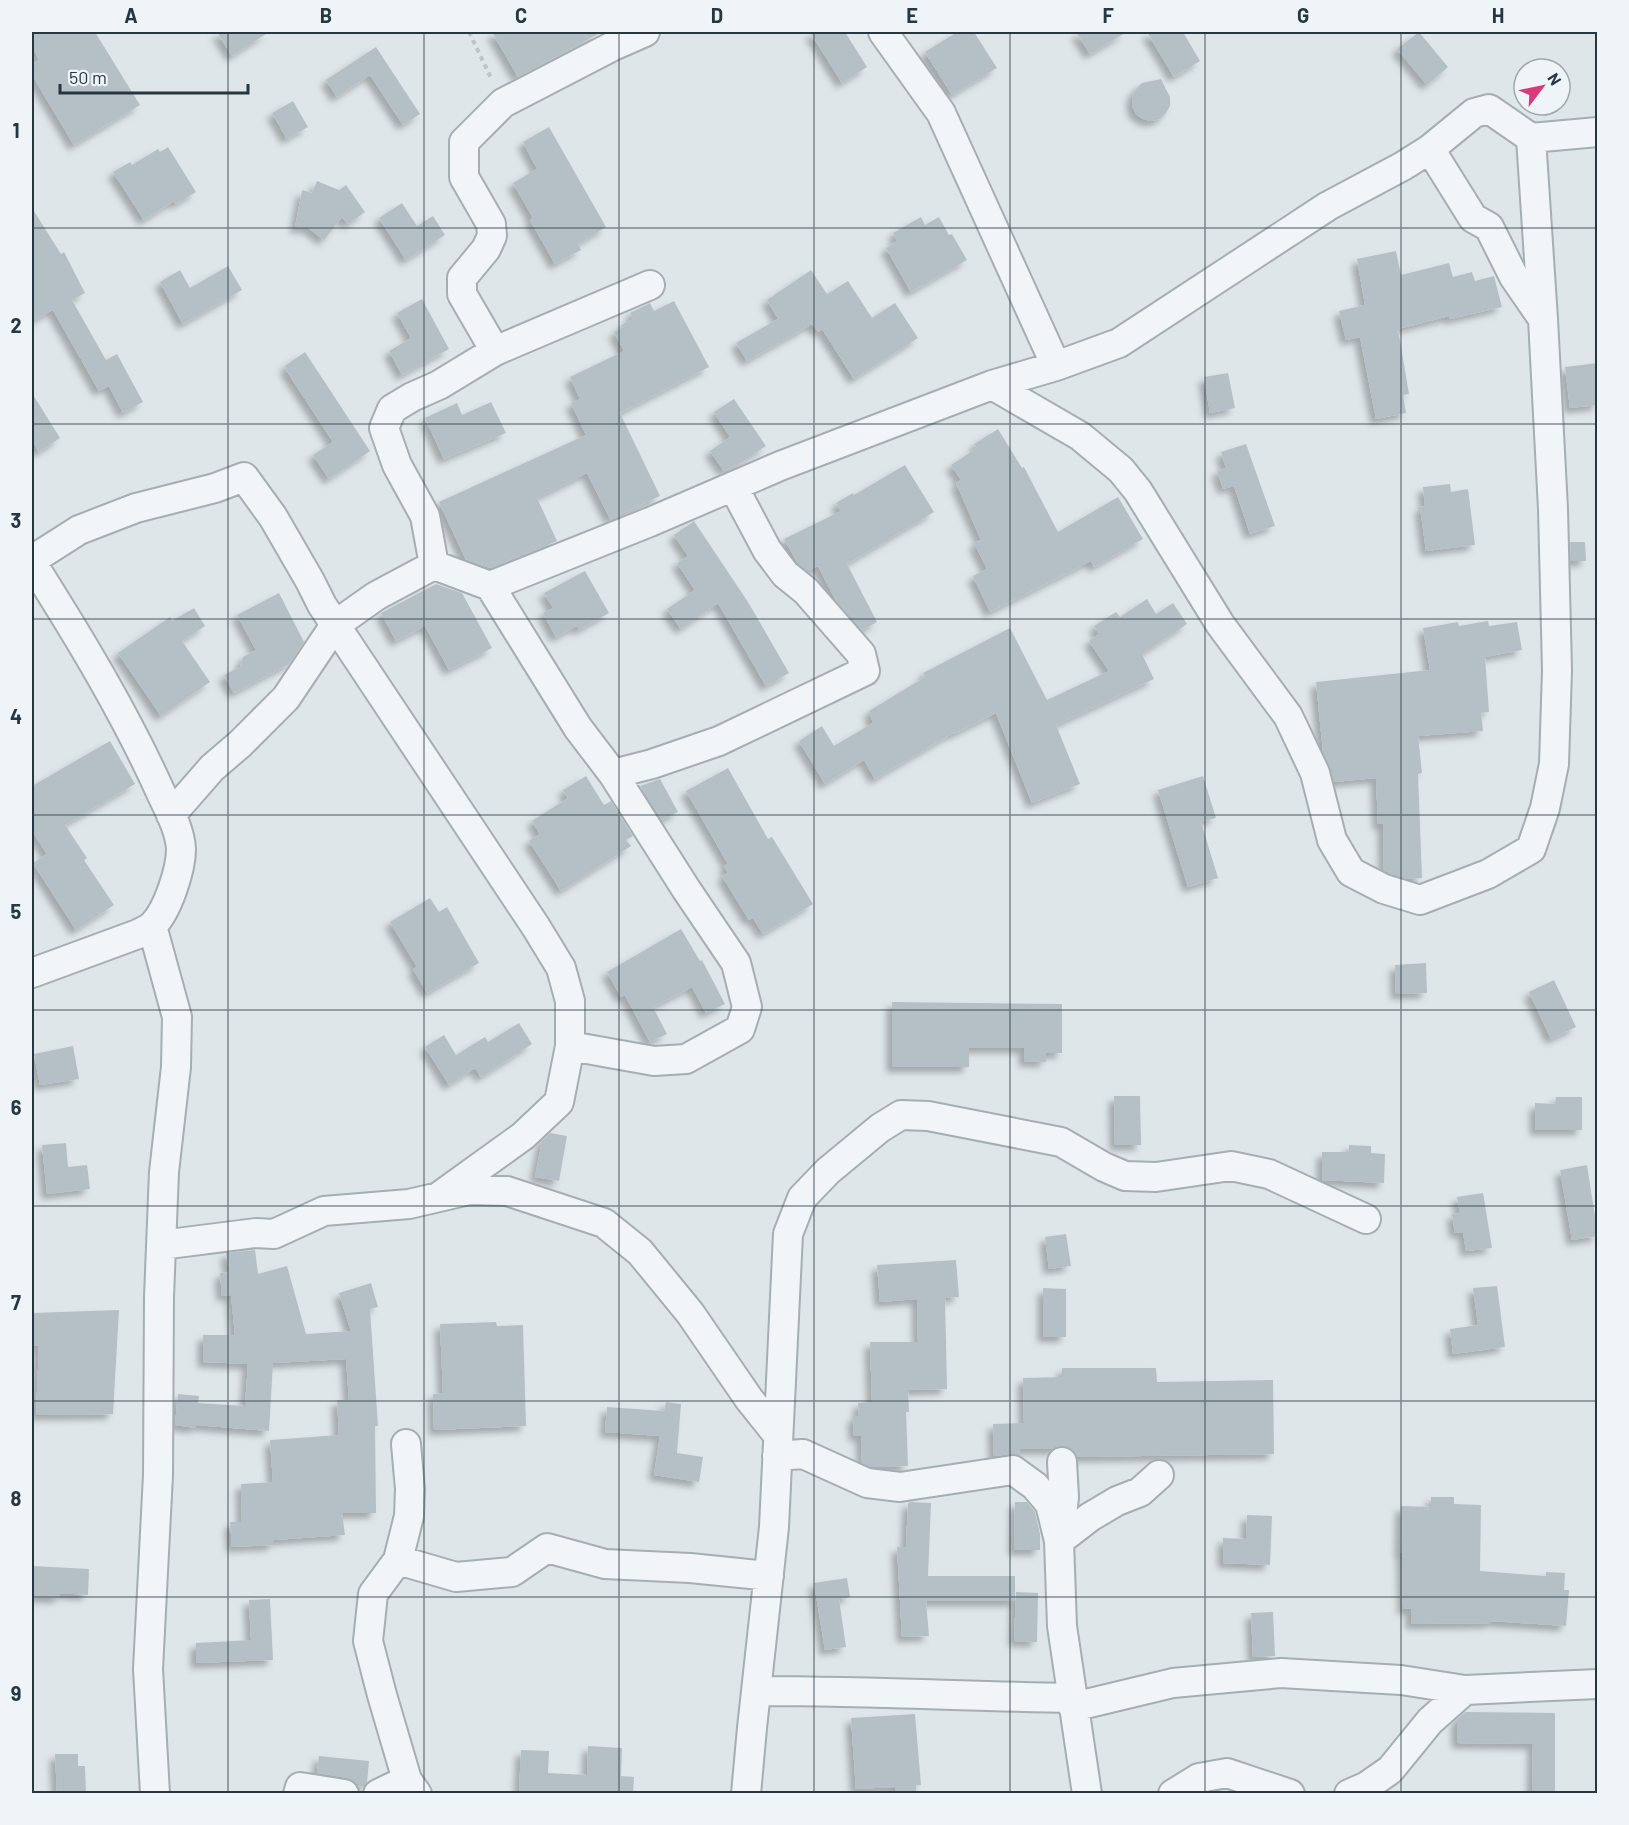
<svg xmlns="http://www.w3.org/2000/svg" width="1629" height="1825" font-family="Barlow,sans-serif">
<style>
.building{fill:#b5c0c6;filter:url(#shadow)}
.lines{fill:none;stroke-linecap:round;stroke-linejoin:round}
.minor-casing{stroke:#a4aeb3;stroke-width:32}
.path{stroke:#bdc4c8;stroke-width:4;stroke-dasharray:4.5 4.5;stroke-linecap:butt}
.minor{stroke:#f2f5f7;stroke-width:28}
.grid{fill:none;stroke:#263741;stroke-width:1.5;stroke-opacity:0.55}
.neatline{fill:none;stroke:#263741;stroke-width:2}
.grid-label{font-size:20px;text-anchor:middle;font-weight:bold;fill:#263741}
</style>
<defs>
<filter id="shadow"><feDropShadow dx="-5.5" dy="5.5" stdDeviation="3" flood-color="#0004"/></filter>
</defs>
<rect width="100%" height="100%" fill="#dfe6e9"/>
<path class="building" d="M32,32H95L140,105L74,145L32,75V65L39,60L32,46Z
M217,32H269L232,56Z
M492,32H602L518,77Z
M810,32H845L867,67L842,83Z
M957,32H974L997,68L952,95L925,52Z
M1076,32H1127L1090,54Z
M1147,32H1183L1200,61L1174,77Z
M1419,32L1448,67L1427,85L1397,49Z
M376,47L420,114L403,125L370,75L337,97L326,80Z
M1161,79L1170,97V106L1166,113L1160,119L1151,121L1143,119L1136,114L1132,106V97L1136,89L1142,83Z
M293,101L308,127L287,139L272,113Z
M549,127L606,227L578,244L581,250L555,264L530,220L533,218L513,183L537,169L523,142Z
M168,147L196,192L176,204L174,201L144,220L113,172L130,162L132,165L158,149L160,152Z
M317,181L339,190L346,185L365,212L348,224L342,217L324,240L307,227L295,228L302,190L312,193Z
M402,203L417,226L433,216L445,235L406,260L379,218Z
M32,208L61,254L64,252L85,293L72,300L106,360L117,354L143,402L123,413L109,386L99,391L53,310L32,321Z
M921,217L925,225L939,217L949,235L952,234L967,260L911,292L886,248L897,241L893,233Z
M1396,251L1401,275L1449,263L1453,277L1472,272L1475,281L1494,276L1502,307L1450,319L1449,316L1398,329L1409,394L1403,395L1406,413L1376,419L1360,337L1346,340L1339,311L1365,305L1357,259Z
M228,266L242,290L183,324L160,282L180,270L190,288Z
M811,270L827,294L848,281L872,318L895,303L918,338L854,379L822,329L818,332L812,324L747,361L736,343L778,319L767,300Z
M422,299L449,349L402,375L389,351L411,338L397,313Z
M674,301L709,367L620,413L660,496L610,519L587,473L537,498L557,541L490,568L466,560L439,502L586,435L571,403L580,399L570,377L624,351L614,332L622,328L621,325L633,319L630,313L650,303L654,311Z
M305,352L370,451L329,479L313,455L333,442L286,370L287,369L285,366Z
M1598,363V405L1570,408L1565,367Z
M1228,373L1235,408L1210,413L1204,377Z
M32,393L60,438L39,452L32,440Z
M734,399L766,446L739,464L724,471L710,451L730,437L714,412Z
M491,402L506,433L444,459L425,418L457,403L462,415Z
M998,429L1022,468L1024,467L1058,532L1118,497L1143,539L1094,567L1091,561L990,612L973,576L987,569L974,543L981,540L956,483L961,480L951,465L977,448L974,444Z
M1246,444L1275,526L1250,534L1234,486L1223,489L1217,471L1226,468L1221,452Z
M905,465L934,512L847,564L877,622L862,630L836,601L818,566L807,571L797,562L784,539L841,511L836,503L853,493L854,495Z
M1450,484L1451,492L1468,489L1475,545L1426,551L1420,507L1425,506L1423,487Z
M694,521L748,602L789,673L766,686L718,603L681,629L667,609L695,590L677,563L688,556L674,535Z
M1570,542H1585L1586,561H1571Z
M585,571L609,613L579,630L577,626L556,637L543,613L553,608L544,593Z
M436,584L462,593L492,648L449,670L425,626L396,641L381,613Z
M279,593L304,642L289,664L234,693L224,675L240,667L243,657L256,650L237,615Z
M1147,599L1156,614L1173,603L1187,624L1142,654L1154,679L1056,725L1080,784L1032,803L996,713L954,734L953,733L875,779L864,760L825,784L799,741L822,726L834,746L873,723L869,711L925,677L923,673L1010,628L1047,700L1109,671L1089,641L1099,634L1094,626L1116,612L1120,617Z
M194,608L205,626L182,641L210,682L161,716L118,653L170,617L172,621Z
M1488,621L1489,626L1517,622L1522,650L1485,657L1489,712L1481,713L1483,731L1418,736L1422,773L1418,774L1422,878L1406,879L1390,874L1384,871L1383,824H1378L1376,778L1334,782L1323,752L1316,682L1430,670L1423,628L1458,622L1459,626Z
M110,741L135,784L65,825L87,858L84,860L114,905L76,930L33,863L47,854L32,831V786Z
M728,768L768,839L772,837L813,904L763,934L753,918L749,920L722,876L728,873L724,866L728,864L686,791Z
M586,776L604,805L611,801L633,836L626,840L631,846L561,891L529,841L540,834L532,821L568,798L563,790Z
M1203,776L1216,818L1201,822L1218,878L1188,887L1158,790Z
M660,779L678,812L662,820L640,786Z
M430,898L439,912L447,907L479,963L427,993L413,969L417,967L390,922Z
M681,929L700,961L702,960L725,1004L706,1013L692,987L653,1007L667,1034L650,1042L625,995L621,997L607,972Z
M1426,963L1427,993L1396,994L1395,965Z
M1554,980L1576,1027L1551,1039L1529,992Z
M892,1002L1062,1004V1053H1046V1062L1024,1061V1048H969V1067H892Z
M519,1023L532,1044L481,1077L475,1068L449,1085L425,1047L444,1035L456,1055L485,1037L488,1042Z
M73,1046L79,1079L40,1085L34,1054Z
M1114,1096H1140L1141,1145H1115Z
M1556,1097H1582V1130H1535V1103L1555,1104Z
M550,1133L567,1136L559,1181L535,1177L542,1141Z
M66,1143L68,1167L87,1165L90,1189L47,1194L42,1145Z
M1349,1145L1371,1146V1153L1385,1154L1384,1183L1322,1180V1152H1349Z
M1587,1165L1598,1236L1572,1240L1560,1170Z
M1483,1193L1492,1248L1466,1251L1463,1232L1455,1233L1452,1214L1460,1213L1457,1197Z
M1066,1234L1071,1266L1049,1269L1045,1237Z
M255,1250L258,1274L287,1266L306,1334L351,1331L339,1293L371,1283L378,1307L370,1309L378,1426H375L376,1513H342L345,1535L274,1540V1545L232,1547L230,1522H242L241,1484L273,1482L270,1440L339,1435L337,1400H349L346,1359L273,1363L269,1431L196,1425V1428L175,1425L178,1394L199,1396L198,1403L245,1406L248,1364L203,1362V1335H235L231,1295L222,1296L220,1273L229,1272L226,1253Z
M956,1260L959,1297L945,1298L947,1389L908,1390L909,1412H906L908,1466L872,1467L862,1463L861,1435L854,1436L853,1416H859L858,1403L872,1402L870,1342H918L917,1299L880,1302L877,1265Z
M1497,1286L1505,1347L1453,1354L1450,1329L1478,1325L1473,1288Z
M1043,1288L1066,1289V1337H1043Z
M119,1310L113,1414L36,1415L39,1346L32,1345V1313Z
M496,1322L497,1326L523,1325L526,1426L434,1430L433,1394L443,1393L440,1324Z
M1062,1368H1156L1157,1382L1273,1380L1274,1454L1077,1457L1070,1448L1062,1446L1053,1449H1020V1456L1011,1454L994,1456L993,1424L1024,1423L1023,1378L1062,1377Z
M666,1402L681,1404L677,1453L703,1457L699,1482L654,1475L660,1436L605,1432L607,1407L664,1411Z
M1431,1497H1454V1504L1481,1505L1480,1571L1546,1576V1572L1565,1573L1564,1590H1569L1566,1626L1491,1621V1623L1411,1624V1609H1403L1402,1553H1400L1401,1506L1431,1507Z
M911,1502L931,1503L928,1576H1015V1601H926L929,1636L902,1637L897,1547H906L908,1503Z
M1015,1502H1027L1035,1512L1040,1534V1550H1014Z
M1247,1515L1272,1516L1270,1565L1223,1563V1538L1246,1539Z
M32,1566L89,1569L88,1595L60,1593V1598L32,1597Z
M847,1578L850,1597L839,1599L846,1647L825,1650L814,1583Z
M1016,1592L1038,1593L1037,1642L1014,1641Z
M270,1599L273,1660L196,1663V1643L251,1640L249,1600Z
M1273,1612L1275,1656L1253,1657L1251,1613Z
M1465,1712L1555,1713V1794H1532L1533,1744L1457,1743V1719Z
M915,1714L921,1785H916V1794H895V1787L856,1789L851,1718Z
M588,1746L622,1748L621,1776L634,1777L633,1794H519L521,1750L549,1751L548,1773L587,1775Z
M55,1754H78V1766H85L86,1794H57Z
M319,1756L369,1761L367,1783L364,1787L358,1786L354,1781L347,1778L317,1773Z"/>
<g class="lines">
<g class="minor-casing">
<path id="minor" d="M883,32L941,113L1056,366
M1430,149L1473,218L1489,227L1514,277L1543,319
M495,351L462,294V278L486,249L492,236L491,224L464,177V142L503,103L613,46L645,32
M992,385L1080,436L1121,470L1138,491L1220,624L1288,716L1315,773L1332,840L1351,872L1384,889L1420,900L1488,874L1531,849L1545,808L1554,764L1557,670L1553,509L1543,319L1531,138
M32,560L79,530L136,508L215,488L244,477L273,517L310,581L322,605L536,927L561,968L570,1001V1046L559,1102L523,1136L441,1195
M32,563C79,637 125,713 161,793C169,810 180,830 181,849C181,869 168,910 153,925C149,929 143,931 138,934L32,973
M434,565L425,516L397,465L384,428L392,409L412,397L439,385L495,351L650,285
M490,586L578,728L613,774L652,764L719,741L865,671L861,654L806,591L785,574L767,550L733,486
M171,815L212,768L240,744L286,698L335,625L376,596L434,565L490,586L650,522L780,466L992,385L1056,366L1119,343L1328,206L1403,166L1430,149L1474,113L1489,109L1531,138L1598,132
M152,926L177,1017L176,1067L164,1172L159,1297L158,1475L148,1669L155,1794
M570,1046L654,1061L686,1059L740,1029L747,1007L736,963L686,889L613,774
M161,1245L256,1233L274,1234L324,1211L409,1204L469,1190L507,1191L604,1223L640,1252L690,1313L749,1399L777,1434
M406,1444L410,1489L409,1516L398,1560L373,1594L368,1641L382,1695L407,1780L417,1794
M777,1456L803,1454L867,1483L900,1487L1013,1470L1035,1486L1050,1504L1059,1541L1064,1497L1062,1462
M398,1560L456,1577L512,1572L547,1548L605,1564L690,1568L769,1576
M756,1691C861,1691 966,1696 1072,1698
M1073,1707L1173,1683L1281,1673L1401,1680L1465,1690
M298,1794L300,1787L344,1794
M378,1794L407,1780
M746,1794L752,1728L774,1527L788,1234L802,1198L828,1171L880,1128L901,1115L928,1116L1061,1142L1104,1167L1125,1176L1156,1177L1231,1166L1269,1174L1366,1219
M1087,1794L1062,1626L1059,1541L1090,1517L1117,1501L1140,1492L1159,1475
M1173,1794L1199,1778L1227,1773L1290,1794
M1349,1794L1367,1786L1390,1770L1430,1721L1465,1690L1598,1684"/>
</g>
<path class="path" d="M469,32L492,80"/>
<use href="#minor" class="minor"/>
</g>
<path class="grid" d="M228,32V1794M424,32V1794M619,32V1794M814,32V1794M1010,32V1794M1205,32V1794M1401,32V1794M32,228H1598M32,424H1598M32,619H1598M32,815H1598M32,1010H1598M32,1206H1598M32,1401H1598M32,1597H1598"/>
<rect width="1629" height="1825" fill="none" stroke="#eef4f7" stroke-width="66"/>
<g transform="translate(1542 87) rotate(58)"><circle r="28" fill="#eef4f7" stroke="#9ea8ae" stroke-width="1.5"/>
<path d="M0-4.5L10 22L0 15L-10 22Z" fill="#d83a7c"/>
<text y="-9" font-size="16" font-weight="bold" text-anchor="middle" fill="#263741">N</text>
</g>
<path d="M60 84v9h188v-9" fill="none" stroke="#263741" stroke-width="3"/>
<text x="69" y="84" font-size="18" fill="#263741" stroke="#eef4f7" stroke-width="4.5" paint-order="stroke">50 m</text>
<rect x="33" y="33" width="1563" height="1759" class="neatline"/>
<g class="grid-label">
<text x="131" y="23">A</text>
<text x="326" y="23">B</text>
<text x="521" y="23">C</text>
<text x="717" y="23">D</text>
<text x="912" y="23">E</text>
<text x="1108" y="23">F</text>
<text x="1303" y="23">G</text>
<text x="1498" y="23">H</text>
<text x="16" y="138">1</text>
<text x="16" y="333">2</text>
<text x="16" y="528">3</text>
<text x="16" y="724">4</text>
<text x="16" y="919">5</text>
<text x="16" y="1115">6</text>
<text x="16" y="1310">7</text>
<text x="16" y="1506">8</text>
<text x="16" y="1701">9</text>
</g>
</svg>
